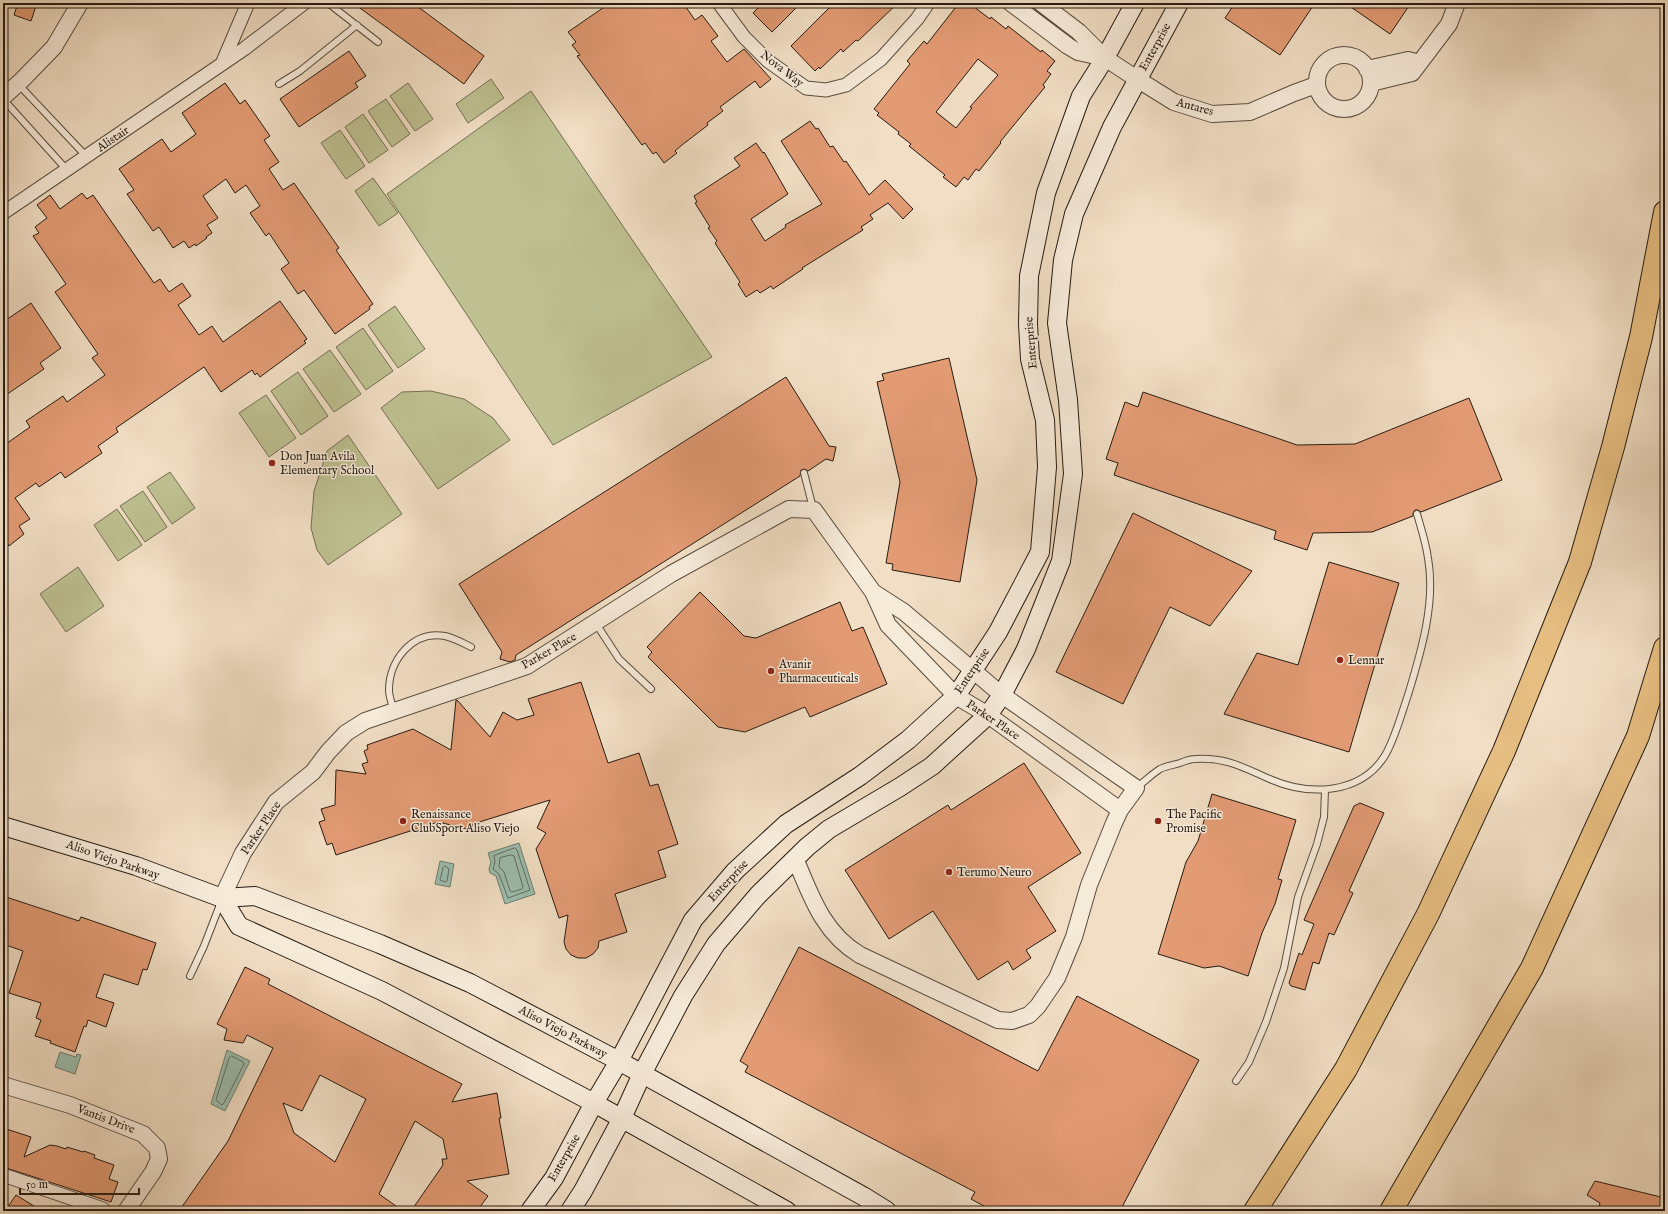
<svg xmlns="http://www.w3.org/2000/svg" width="1668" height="1214" font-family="'IM FELL English',serif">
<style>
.green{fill:#bec091;stroke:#726e52}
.water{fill:#9cbdae;stroke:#6d7c70}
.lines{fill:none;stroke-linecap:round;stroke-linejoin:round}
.shore{stroke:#616c60;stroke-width:1}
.building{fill:#e39b74;stroke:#261b12;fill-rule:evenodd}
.service-casing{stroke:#594c3e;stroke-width:8}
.minor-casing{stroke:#594c3e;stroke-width:15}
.tertiary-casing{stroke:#594c3e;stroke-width:18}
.secondary-casing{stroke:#261b12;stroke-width:20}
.motorway-casing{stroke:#261b12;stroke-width:24}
.service{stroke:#f6ead9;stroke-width:6}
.minor{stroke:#f6ead9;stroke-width:13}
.tertiary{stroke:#f6ead9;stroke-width:16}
.secondary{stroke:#f6ead9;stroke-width:18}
.motorway{stroke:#e8bf82;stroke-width:22}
.poi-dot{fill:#8f2418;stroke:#f6ead9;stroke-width:1.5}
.labels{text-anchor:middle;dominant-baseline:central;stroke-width:3;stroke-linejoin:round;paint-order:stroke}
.street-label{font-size:12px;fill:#261b12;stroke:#f6ead9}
.poi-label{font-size:12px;fill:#261b12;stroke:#f6ead9;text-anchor:start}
</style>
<rect width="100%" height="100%" fill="#f1dec4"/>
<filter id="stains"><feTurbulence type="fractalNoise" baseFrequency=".005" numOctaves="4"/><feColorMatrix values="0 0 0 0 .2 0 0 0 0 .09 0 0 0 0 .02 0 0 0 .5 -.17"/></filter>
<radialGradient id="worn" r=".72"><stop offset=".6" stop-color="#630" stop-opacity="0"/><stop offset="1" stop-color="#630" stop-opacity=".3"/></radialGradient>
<path class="green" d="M491,79L504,98L468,123L456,104Z
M408,83L433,119L415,131L390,96Z
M531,91L712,357L553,445L387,194Z
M386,99L410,134L392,147L368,111Z
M363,114L388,150L369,163L345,127Z
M340,130L365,166L346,179L321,143Z
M373,178L398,213L379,226L355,191Z
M395,306L425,349L398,368L368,325Z
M363,328L393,371L366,390L336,347Z
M330,350L361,394L334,412L303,369Z
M298,372L328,416L301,435L271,391Z
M431,391L464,399L493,418L510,440L438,489L381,408L402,392Z
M266,395L296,438L269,457L239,413Z
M348,435L402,514L328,565L317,550L311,528L314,491L327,451Z
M170,472L195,508L172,524L147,487Z
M143,491L167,527L145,542L120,506Z
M117,509L142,545L118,561L94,525Z
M78,567L104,606L66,632L40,594Z"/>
<path class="water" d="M519,843L535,894L505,904L496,876L490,873L489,869L491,862L488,853Z
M440,861L454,864L450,887L435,884Z
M227,1050L250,1061L225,1111L211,1104Z
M60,1052L76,1057L77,1054L81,1055L75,1074L55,1067Z"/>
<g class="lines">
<path class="shore" d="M515,848L517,850L530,890L508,898L499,874L493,869L495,862L494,856Z
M511,855L514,856L523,887L522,889L512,892L510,891L504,872L499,867L500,858Z
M445,866L449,869L447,881L445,882L440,880L443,868Z
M232,1056L243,1062L244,1064L224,1103L222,1105L216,1100L229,1058Z"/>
</g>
<path class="building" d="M18,3H37L31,21L14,15Z
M353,3H413L484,56L464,84Z
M610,3H683L695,20L702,15L718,36L711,41L727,62L744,49L771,79L760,88L755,81L720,107L723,111L707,123L708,125L682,145L675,151L677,153L664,163L656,152L653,154L645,143L642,145L577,56L580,55L572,45L576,42L568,32Z
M763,3H801L772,32L753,13Z
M834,3H898L858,41L856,40L843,52L841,49L820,69L819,67L815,71L791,46Z
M959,3H969L990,19L991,17L1006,29L1008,26L1041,52L1042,50L1055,61L1047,71L1051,74L1043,85L1045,87L1000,142L1001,143L979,171L976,169L968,180L964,177L956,187L943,177L945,175L909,146L911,144L898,134L899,132L877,115L879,113L874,109L910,64L907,61L924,41L927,44ZM978,59L998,75L970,107L972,108L956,128L936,112Z
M1235,3H1315L1280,55L1225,18Z
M1345,3H1411L1390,34Z
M349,51L366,76L355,83L358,87L299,127L280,99Z
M225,83L240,104L245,100L270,136L264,140L279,162L269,169L283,190L294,183L339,248L336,250L373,304L369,307L370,309L335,334L304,290L298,294L281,269L289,263L269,233L266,236L250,213L260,206L246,185L235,193L226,179L203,196L218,218L207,225L212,233L206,237L207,238L196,246L195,244L189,248L184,241L173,248L159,227L153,231L127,194L134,190L119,169L162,139L171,152L196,134L182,113Z
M810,121L816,129L818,128L830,147L833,146L844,162L846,161L869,195L885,180L913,209L903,219L888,203L870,215L873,219L861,227L863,230L802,268L803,269L773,289L771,286L760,293L757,290L746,297L738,284L740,282L715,243L717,241L708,228L710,227L695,203L697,202L694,196L740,166L734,158L756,143L763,153L764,152L788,194L751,219L765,241L786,227L785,225L822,204L781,141Z
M82,193L87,199L93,195L154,283L160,279L169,292L182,283L191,296L178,305L199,335L212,326L223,342L280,301L307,339L304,341L306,343L260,377L257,373L255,375L252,370L221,392L204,367L116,428L118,432L98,446L102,453L65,478L61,472L39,487L36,483L15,498L30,519L19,526L24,534L9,546L8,544L3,548V446L30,427L26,421L63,396L67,402L105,375L92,358L98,354L55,292L66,284L33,236L39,233L35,227L47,218L37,205L50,195L60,209Z
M31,303L61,348L40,363L44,369L3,397V322Z
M949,358L977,480L960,582L892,570L893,564L886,563L900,482L877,382L884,380L882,374Z
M786,377L829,446L836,447L833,461L826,459L808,471L805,469L801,470L800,476L516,655L515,660L510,662L500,659L502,652L459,584Z
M1143,392L1297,445L1355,444L1469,398L1502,480L1421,512L1418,510H1415L1413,513V516L1372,532L1313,533L1307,550L1274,539L1276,531L1114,475L1118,463L1106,459L1125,402L1138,407Z
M1133,513L1252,571L1210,626L1170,607L1123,704L1056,672Z
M1329,562L1399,583L1349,752L1224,714L1257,653L1298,665Z
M700,592L744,636L756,638L840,602L852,631L863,627L887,684L810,717L805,707L745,732L718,727L648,657L652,652L647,647Z
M581,682L608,763L639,753L650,786L658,784L678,844L658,851L666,877L615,894L627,932L599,941L598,948L593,954L586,958H578L571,955L566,949L564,942L568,915L559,918L536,849L546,833L537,828L550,800L473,824L472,830L438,822L336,855L332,843L327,845L319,822L325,820L321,809L335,805L336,770L366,774L362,764L368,762L364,751L368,749L367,745L413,729L451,750L456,700H457L490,737L503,712L517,720L534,715L528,699Z
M1024,763L1081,853L1028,887L1056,931L1026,950L1031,958L1013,970L1008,961L978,980L933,911L889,939L845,870L948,805L951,810Z
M1212,794L1296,820L1278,879L1282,880L1275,904L1262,933L1248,976L1219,966L1204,968L1158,954L1186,862L1198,841Z
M1360,803L1384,813L1349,891L1353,893L1334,935L1329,933L1319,964L1313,962L1305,990L1291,986L1289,983L1299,953L1302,955L1314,924L1304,920L1354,806Z
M3,896L79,921L81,917L156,943L147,970L143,969L138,985L104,974L96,997L114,1003L106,1027L88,1020L86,1027L84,1026L75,1052L50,1043L51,1041L35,1036L41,1020L36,1018L41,1003L9,993L23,951L3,944Z
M799,947L1038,1071L1077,996L1199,1060L1120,1211H993L971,1199L975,1192L745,1072L748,1066L740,1061Z
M245,967L270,979L268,984L462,1084L452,1102L497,1093L501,1118H499L509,1174L467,1181L488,1196L477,1211H411L443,1165L442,1159H447L443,1139L415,1121L379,1194L403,1211H179L228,1141L273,1048L247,1035L243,1043L224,1040L227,1029L217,1024ZM320,1075L366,1099L335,1162L294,1133L283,1103L302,1111Z
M3,1128L31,1137L24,1157L50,1145L57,1146L66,1149L67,1147L83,1152L84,1151L95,1155L94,1158L114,1165L109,1179L118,1182L111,1202L3,1167Z
M1595,1181L1665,1198V1211H1598L1600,1203L1587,1195Z
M16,1195L42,1211H5Z"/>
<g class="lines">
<g class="service-casing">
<path id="service" d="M328,3L378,42
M279,84L300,71L357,25
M19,85L86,156
M3,99L67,170
M804,473L813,508
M595,622L619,659L651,689
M394,711C392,704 389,697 389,690C389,660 413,630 445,636C454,638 463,643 471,647
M1136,788C1144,782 1152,774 1160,769C1166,766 1174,765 1180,763C1185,761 1190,759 1195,759C1227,757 1244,768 1272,780C1310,796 1360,794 1384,757C1394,742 1402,712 1408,695C1421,652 1436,603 1428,558C1426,543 1421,528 1417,514
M190,976L204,946L221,902
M1236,1081L1249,1062L1266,1022L1284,968L1298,897L1317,844L1324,817L1325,790"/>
</g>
<g class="minor-casing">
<path id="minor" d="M719,3L744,37L768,61L806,88L826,90L846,85L881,59L917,19L928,3
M222,64L248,3
M3,213L244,49L304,3
M3,1175L103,1209"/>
</g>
<g class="tertiary-casing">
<path id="tertiary" d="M1011,3L1068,46L1078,52L1105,58
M1041,3L1079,32L1105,58L1137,79L1174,102L1212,114L1250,112L1294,93L1316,85
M1317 82a27 27 0 1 1 54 0a27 27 0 1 1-54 0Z
M1367,69L1408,60L1419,63
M1371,83L1412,73L1449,24L1457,3
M3,97L21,81L54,47L80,3
M795,858C811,896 823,933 860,955L998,1020L1012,1021L1029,1015L1038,1006L1057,978L1074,937L1089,885L1114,823L1120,810L1136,788L1002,695L904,612L873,592
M222,898L243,853L276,802L313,772L328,752L346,733L365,721L527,666L671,574L789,509L814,510L873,592L888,625L956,696L988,715L1120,810
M3,1085L70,1105L143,1134L157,1148L159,1159L153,1172L126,1211"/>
</g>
<g class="secondary-casing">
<path id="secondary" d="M3,826L136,866L222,898L255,896L380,944L470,983L619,1061L863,1196L887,1211
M222,898L239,926L382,991L439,1021L594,1103L787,1211
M530,1211L554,1178L594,1103L619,1061L693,920L735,871L786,824L860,776L908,740L956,696L998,632L1040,552L1047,467L1045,420L1030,359L1028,324L1029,276L1046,193L1081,96L1105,58L1135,3
M570,1211L583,1191L622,1118L642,1074L683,996L716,944L758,895L807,847L829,829L900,787L932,766L988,715L1002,695L1026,649L1061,561L1073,474L1068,400L1057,323L1063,260L1074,214L1112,127L1179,3"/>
</g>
<g class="motorway-casing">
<path id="motorway" d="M1255,1211L1346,1069L1428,914L1504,751L1580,562L1613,447L1641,337L1665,212
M1391,1211L1532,968L1638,736L1665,648"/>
</g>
<use href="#service" class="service"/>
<use href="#minor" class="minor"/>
<use href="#tertiary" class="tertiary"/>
<use href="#secondary" class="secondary"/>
<use href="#motorway" class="motorway"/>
</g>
<g class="poi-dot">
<circle cx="272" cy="463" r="4"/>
<circle cx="1340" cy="660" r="4"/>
<circle cx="771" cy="671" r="4"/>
<circle cx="403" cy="821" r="4"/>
<circle cx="1158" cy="821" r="4"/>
<circle cx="949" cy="872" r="4"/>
</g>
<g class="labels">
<g class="street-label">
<text transform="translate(1155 47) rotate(-61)">Enterprise</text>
<text transform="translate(782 69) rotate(38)">Nova Way</text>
<text transform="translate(1195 107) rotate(15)">Antares</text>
<text transform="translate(113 139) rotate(-34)">Alistair</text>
<text transform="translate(1031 343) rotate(-95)">Enterprise</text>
<text transform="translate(549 651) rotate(-30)">Parker Place</text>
<text transform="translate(972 671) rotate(-56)">Enterprise</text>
<text transform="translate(993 720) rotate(34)">Parker Place</text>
<text transform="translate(261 828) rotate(-56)">Parker Place</text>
<text transform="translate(113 860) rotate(19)">Aliso Viejo Parkway</text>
<text transform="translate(728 881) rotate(-47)">Enterprise</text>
<text transform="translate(563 1032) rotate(28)">Aliso Viejo Parkway</text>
<text transform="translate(106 1119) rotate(21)">Vantis Drive</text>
<text transform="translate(564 1158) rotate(-60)">Enterprise</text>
</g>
<g class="poi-label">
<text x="280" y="456">Don Juan Avila<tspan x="280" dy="14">Elementary School</tspan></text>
<text x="1348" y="660">Lennar</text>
<text x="779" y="664">Avanir<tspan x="779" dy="14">Pharmaceuticals</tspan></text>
<text x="411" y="814">Renaissance<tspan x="411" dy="14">ClubSport Aliso Viejo</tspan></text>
<text x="1166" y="814">The Pacific<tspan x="1166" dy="14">Promise</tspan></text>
<text x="957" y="872">Terumo Neuro</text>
</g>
</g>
<rect width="1668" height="1214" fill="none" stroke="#f1dec4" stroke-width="16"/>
<rect x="4" y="4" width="1660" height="1206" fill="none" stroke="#261b12" stroke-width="2"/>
<rect x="8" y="8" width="1652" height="1198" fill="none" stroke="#261b12"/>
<path d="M20 1188v6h119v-6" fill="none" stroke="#261b12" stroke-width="2"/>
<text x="26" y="1188" font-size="12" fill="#261b12" stroke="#f6ead9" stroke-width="3" paint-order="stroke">50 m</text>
<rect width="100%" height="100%" filter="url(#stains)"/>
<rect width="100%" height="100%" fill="url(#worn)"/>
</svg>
